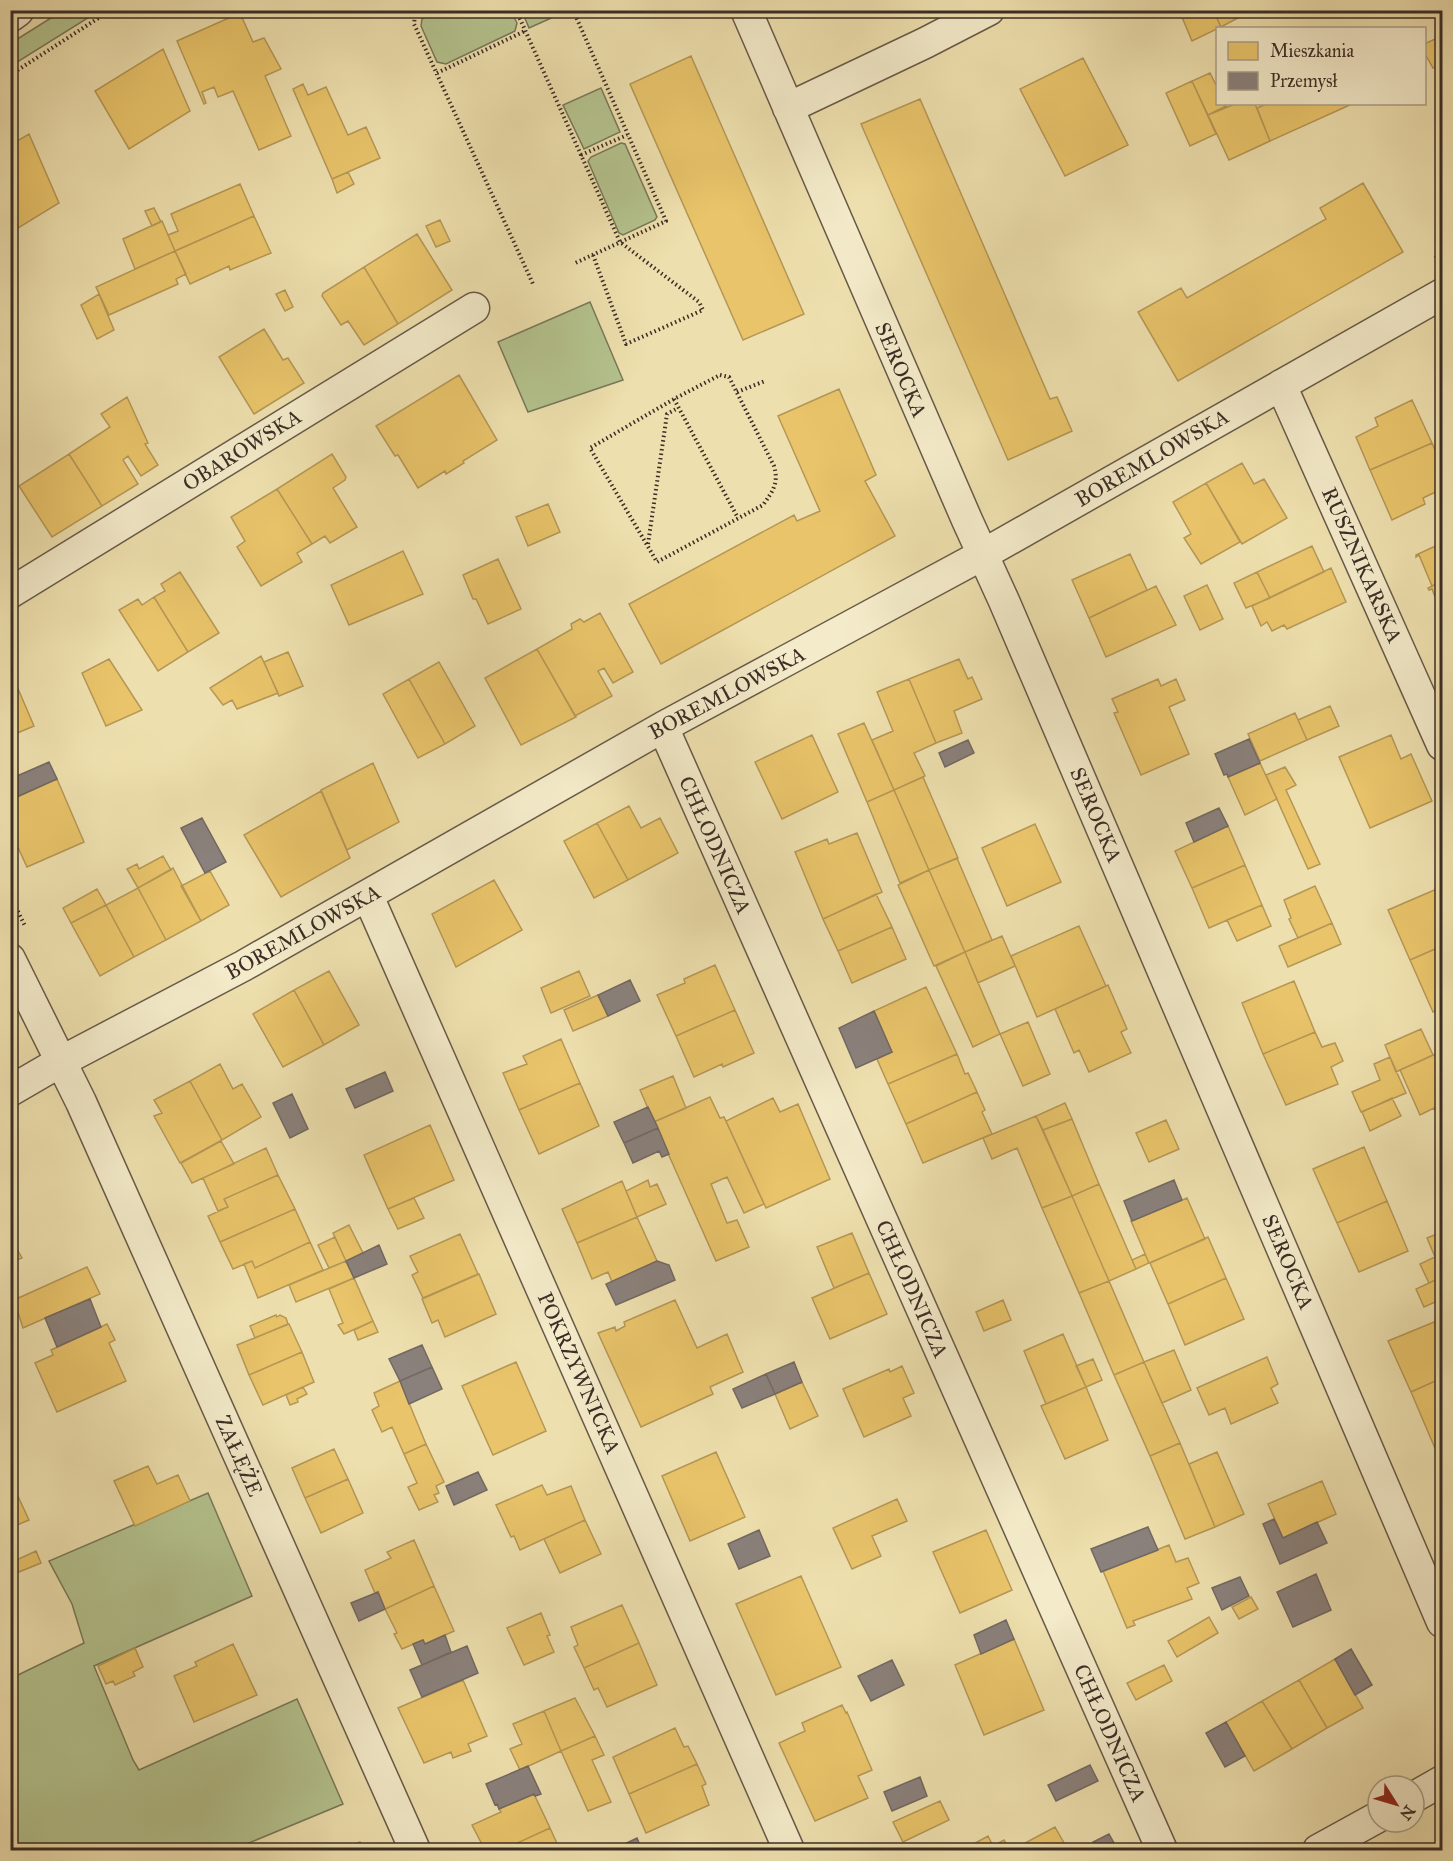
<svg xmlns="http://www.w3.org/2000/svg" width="1453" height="1861" font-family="'IM FELL Great Primer',serif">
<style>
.green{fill:#b4c38e;stroke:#78785a;stroke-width:1.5}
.homes{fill:#e9c46a;stroke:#b59756;stroke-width:1.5}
.industry{fill:#8a817c;stroke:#726862;stroke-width:1.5}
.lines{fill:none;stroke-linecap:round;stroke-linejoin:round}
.minor-casing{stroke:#685a48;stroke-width:33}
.tertiary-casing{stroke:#685a48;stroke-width:36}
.path{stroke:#3b2d26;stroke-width:4;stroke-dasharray:1.5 3;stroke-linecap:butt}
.minor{stroke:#f4ebca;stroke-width:30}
.tertiary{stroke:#f4ebca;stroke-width:33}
.labels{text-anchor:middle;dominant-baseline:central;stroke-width:6;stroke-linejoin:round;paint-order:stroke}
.street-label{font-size:21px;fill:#3b2d26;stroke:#f4ebca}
</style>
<rect width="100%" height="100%" fill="#eee0ae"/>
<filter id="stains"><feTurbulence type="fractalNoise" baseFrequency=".00333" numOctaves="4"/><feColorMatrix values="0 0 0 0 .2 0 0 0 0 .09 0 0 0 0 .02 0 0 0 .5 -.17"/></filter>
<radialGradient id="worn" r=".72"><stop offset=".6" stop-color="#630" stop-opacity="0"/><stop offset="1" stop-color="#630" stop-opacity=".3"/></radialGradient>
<path class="green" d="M62,11H99L11,66V43Z
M433,11H511L517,23L515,31L446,64L437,62L421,26L422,19Z
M567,11L529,28L522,11V10Z
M601,88L620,132L584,149L563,105Z
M621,143L625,144L657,217L655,220L623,235L619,233L588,161L591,157Z
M590,302L623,380L528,412L498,342Z
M208,1493L252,1596L94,1666L133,1760L139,1770L297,1699L343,1804L232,1850H11L10,1661L18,1675L84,1643L72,1604L49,1561Z"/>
<path class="homes" d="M1179,10H1213L1221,27L1192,41Z
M1213,10H1253L1221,27Z
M240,13L253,42L264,38L281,69L265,76L291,136L259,150L233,91L218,97L214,87L202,92L206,103L204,104L177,41Z
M1442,36V64L1433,68L1424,52V44Z
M163,49L190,111L129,149L95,91Z
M691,56L804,314L743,340L630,84Z
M1083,58L1128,145L1065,176L1020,89Z
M1210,73L1218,89V104H1224L1226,106L1208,115L1192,81Z
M1192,81L1216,134L1190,146L1166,93Z
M303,84L308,95L326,87L348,135L366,127L380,158L332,179L293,89Z
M920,99L1050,399L1057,397L1072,431L1008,460L861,124Z
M1235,104H1255L1270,141L1229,160L1208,115Z
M1267,104H1352L1270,141L1257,108Z
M29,134L59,203L10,233V145Z
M348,172L354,184L337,193L332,179Z
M1363,183L1403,252L1178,381L1138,312L1181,288L1187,298L1326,219L1320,208Z
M240,184L254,216L175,251L168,235L178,231L171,214Z
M154,208L161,222L152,226L145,211Z
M254,216L271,253L230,270L229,266L190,284L175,251Z
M440,220L450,241L436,247L426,226Z
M162,221L175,251L135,269L123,239Z
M417,234L452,290L398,324L364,267Z
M175,251L186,274L176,279L178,284L109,315L96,287Z
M364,267L398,324L364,345L348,321L341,325L322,296L323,293Z
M285,290L293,307L285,311L276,294Z
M99,294L114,330L97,339L81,305Z
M264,329L283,360L288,358L304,383L254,414L219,357Z
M459,375L497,440L463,461L464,463L446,474L445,471L418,488L398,455L395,456L376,426Z
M839,389L876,475L865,481L895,536L661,664L629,604L794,515L797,521L820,511L778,416Z
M127,397L148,443L145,444L158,465L141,476L128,456L123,460L138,484L102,506L69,454L110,427L101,414Z
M1412,400L1432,443L1370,470L1356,437L1378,426L1375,418Z
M1432,443L1442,465V489L1423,498L1425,504L1392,520L1370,470Z
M69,454L102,506L52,537L19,486Z
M332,454L346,477L345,480L333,488L357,527L330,543L325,536L312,544L277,489Z
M1242,463L1254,484L1264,479L1287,518L1242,544L1206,483Z
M1206,483L1240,542L1201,564L1184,538L1191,534L1173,502Z
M277,489L312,544L297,553L302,562L261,586L237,547L245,541L231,517Z
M548,504L560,532L528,546L516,517Z
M1442,543V581L1432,586L1419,555L1416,557V555Z
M1312,546L1324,572L1270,598L1257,572Z
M403,551L423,594L349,625L331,585Z
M1130,554L1147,590L1089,618L1072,580Z
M498,559L521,609L488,624L476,599H473L463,575Z
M1331,568L1346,602L1287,629L1284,625L1272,631L1267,622L1261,626L1252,606Z
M180,572L219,633L188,652L154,597L165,591L161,584Z
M1257,572L1270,598L1246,608L1234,583Z
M1442,581V615L1432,589L1429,590L1428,588Z
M1207,585L1223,619L1200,630L1184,596Z
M1156,586L1176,625L1106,657L1089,618Z
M154,597L188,652L158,671L119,610L138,599L142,605Z
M600,613L633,672L613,683L604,668L598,671L612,696L575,716L537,649L572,629L571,624L580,619L584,622Z
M537,649L576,717L521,745L485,678Z
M288,652L303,686L279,696L264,662Z
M261,656L278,693L237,709L232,700L223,705L210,688Z
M109,659L142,710L106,726L82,673Z
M959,659L968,679L972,677L982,699L954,711L962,733L936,743L909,679Z
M439,662L475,726L445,744L409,679Z
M10,670L34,726L10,736Z
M409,679L445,744L418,758L383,694Z
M909,679L936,743L914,753L925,776L894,790L872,740L893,731L877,692Z
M1158,679L1161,686L1176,679L1185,700L1169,707L1189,754L1141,775L1114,713L1118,712L1112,699Z
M1330,706L1339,726L1307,740L1298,720Z
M1295,713L1307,740L1260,761L1248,734Z
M864,723L894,790L867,802L838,734Z
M812,735L838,792L782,819L755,762Z
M1391,735L1401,759L1411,754L1432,801L1370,828L1339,757Z
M373,763L399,822L347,850L321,790Z
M1260,763L1277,799L1245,815L1228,777Z
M1285,767L1296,785L1286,790L1320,864L1308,869L1266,775Z
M923,777L958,858L929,870L894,790Z
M57,779L84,842L27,867L10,830V800Z
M894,790L929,870L900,883L867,802Z
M321,791L350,858L281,897L244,835Z
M629,806L641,828L660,818L678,853L628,880L597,823Z
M597,823L628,880L594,898L564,841Z
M1035,824L1061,882L1007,906L982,848Z
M1228,826L1245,865L1192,888L1175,851Z
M857,833L882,892L823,919L795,852L827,839L829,844Z
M163,856L171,870L138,888L127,869L137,864L139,869Z
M957,858L992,940L965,952L929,870Z
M1245,865L1262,905L1209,928L1192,888Z
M173,868L201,921L166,940L138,888Z
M929,870L965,952L934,966L898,885Z
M210,871L229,905L201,921L181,886Z
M494,880L522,930L456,967L432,914Z
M1315,886L1332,923L1298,938L1289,919L1291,918L1284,900Z
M138,888L166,940L134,957L106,905Z
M1439,888L1442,896V946L1410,960L1388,910Z
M97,889L106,905L71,923L63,908Z
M876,894L892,927L838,951L823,919Z
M106,905L134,957L100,976L71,923Z
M1262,905L1271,926L1237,941L1227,920Z
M1332,923L1341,944L1288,967L1279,946Z
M1079,926L1106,986L1037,1017L1011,956Z
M892,927L906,959L852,983L838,951Z
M1002,936L1015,966L978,983L965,952Z
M1442,946V1008L1433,1012L1410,960Z
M965,952L1000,1034L973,1047L936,966Z
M715,965L735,1010L676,1036L657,995L685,983L684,979Z
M329,971L359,1025L324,1045L294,990Z
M579,971L590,996L551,1013L541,988Z
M1294,981L1315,1032L1263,1054L1242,1003Z
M1108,985L1127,1029L1121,1032L1131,1053L1089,1072L1079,1050L1074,1053L1055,1009Z
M926,987L957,1054L888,1084L877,1059L892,1052L874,1011Z
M294,990L324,1045L283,1067L253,1014Z
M598,995L608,1016L573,1031L564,1010Z
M735,1010L754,1053L723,1067L722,1064L694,1077L676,1036Z
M1028,1022L1050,1074L1023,1086L1000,1034Z
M1421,1029L1433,1055L1396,1072L1385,1045Z
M1315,1032L1322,1047L1335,1043L1343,1061L1331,1067L1338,1084L1286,1105L1263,1054Z
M561,1039L580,1083L519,1110L503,1073L527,1064L523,1056Z
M1438,1053L1442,1064V1114L1438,1116L1434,1108L1420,1115L1400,1070Z
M957,1054L965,1074L968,1073L977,1092L906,1124L888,1084Z
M1390,1057L1406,1093L1361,1112L1352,1092L1380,1080L1374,1064Z
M220,1064L233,1089L242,1084L261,1117L222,1140L190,1081Z
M673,1076L686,1108L654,1122L640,1090Z
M190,1081L222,1140L180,1163L154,1116L162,1113L154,1100Z
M580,1083L599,1126L539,1154L519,1110Z
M977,1092L985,1110L982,1112L992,1134L923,1163L906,1124Z
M710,1097L720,1118L724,1117L764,1204L744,1213L727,1177L711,1184L727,1223L737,1220L749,1247L716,1261L654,1122Z
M773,1098L780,1112L798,1104L830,1179L766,1208L726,1121Z
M1392,1098L1401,1116L1370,1131L1362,1112Z
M1065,1103L1072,1119L1043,1130L1036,1116Z
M1036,1116L1072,1196L1042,1208L1017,1148L992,1159L983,1138Z
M1072,1119L1099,1184L1072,1196L1043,1130Z
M1166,1120L1179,1149L1149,1162L1136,1133Z
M430,1125L454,1180L388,1209L364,1155Z
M221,1141L234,1164L192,1183L181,1163Z
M1364,1147L1387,1201L1337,1223L1313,1169Z
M266,1148L278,1175L224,1199L228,1207L218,1211L203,1178Z
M278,1175L295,1209L220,1242L208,1216L228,1207L224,1199Z
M648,1180L650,1187L657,1184L666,1204L637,1217L626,1191Z
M622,1181L637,1217L577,1243L562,1209Z
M1099,1184L1136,1269L1109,1281L1072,1196Z
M1072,1196L1109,1281L1079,1293L1042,1208Z
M414,1198L424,1218L398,1229L388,1209Z
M1187,1198L1205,1239L1149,1263L1131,1221Z
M1387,1201L1408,1251L1359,1272L1337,1223Z
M295,1209L310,1242L255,1268L252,1261L233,1269L220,1242Z
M637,1217L657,1261L612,1282L608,1272L592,1279L577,1243Z
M349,1225L363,1253L346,1261L333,1233Z
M1442,1232V1277L1429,1283L1420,1264L1435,1257L1427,1238Z
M852,1233L869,1273L834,1288L817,1247Z
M460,1234L478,1274L423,1298L412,1275L418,1272L410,1256Z
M10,1237L22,1258L10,1263Z
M335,1237L346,1261L329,1268L318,1245Z
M1208,1237L1226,1278L1168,1304L1150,1263Z
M310,1242L323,1270L258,1298L244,1264L252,1261L255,1268Z
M1145,1254L1149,1263L1136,1269L1132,1260Z
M346,1261L354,1278L296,1302L289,1285Z
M87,1267L100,1294L23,1328L14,1300Z
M869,1273L887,1314L830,1339L812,1298Z
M479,1274L496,1314L445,1337L438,1320L432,1323L422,1299Z
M1442,1277V1299L1424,1307L1416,1289Z
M354,1278L373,1321L344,1334L338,1325L343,1323L329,1289Z
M1226,1278L1244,1319L1185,1345L1168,1304Z
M1109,1281L1144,1362L1114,1375L1079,1293Z
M675,1300L697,1348L727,1334L743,1372L710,1387L713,1394L641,1427L598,1333L615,1327L616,1331L625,1326L624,1322Z
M1003,1300L1011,1320L984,1331L976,1312Z
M276,1315L277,1317L280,1315L286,1318L288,1324L255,1338L250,1326Z
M1439,1320L1442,1327V1378L1411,1392L1388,1341Z
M373,1321L378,1332L358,1340L354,1330Z
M107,1324L115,1340L109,1343L126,1381L57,1412L35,1363L53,1355L51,1350Z
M289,1324L302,1352L249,1375L237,1345Z
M1063,1334L1086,1387L1046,1404L1024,1351Z
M1174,1350L1191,1390L1162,1403L1144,1362Z
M302,1352L314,1382L263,1405L249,1375Z
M1267,1357L1278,1384L1271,1388L1278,1403L1231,1424L1225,1408L1209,1415L1197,1388Z
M1093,1359L1102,1380L1086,1387L1076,1366Z
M516,1362L546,1431L493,1455L462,1386Z
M1144,1362L1180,1443L1150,1456L1114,1375Z
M902,1366L914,1393L903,1398L911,1416L864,1437L843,1389L889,1369L890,1372Z
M1442,1378V1459L1440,1460L1411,1392Z
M400,1381L426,1444L404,1454L392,1427L382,1432L372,1410L379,1406L374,1393Z
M802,1382L818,1416L790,1429L775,1394Z
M303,1387L307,1394L297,1399L298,1402L290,1405L286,1395Z
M1086,1387L1108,1440L1065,1459L1041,1406Z
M1180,1443L1215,1527L1185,1539L1150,1456Z
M426,1444L444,1482L436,1486L439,1493L434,1495L438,1502L419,1510L408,1487L417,1483L404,1454Z
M334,1449L348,1479L305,1498L292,1468Z
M716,1452L745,1517L690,1541L662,1476Z
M1217,1452L1244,1514L1215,1527L1189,1464Z
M148,1466L157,1484L178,1475L190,1501L135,1526L114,1481Z
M10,1479L29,1520L10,1528Z
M348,1479L363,1513L321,1533L305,1498Z
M1322,1481L1336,1514L1283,1538L1268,1504Z
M542,1485L547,1495L571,1486L585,1520L520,1550L514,1536L511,1537L496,1505Z
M897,1499L907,1521L872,1536L881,1556L852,1569L833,1528Z
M585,1520L601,1554L560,1573L544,1539Z
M986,1530L1012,1590L960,1613L933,1552Z
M414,1540L434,1586L385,1609L378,1592L375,1593L365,1570L391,1558L387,1552Z
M1169,1545L1176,1562L1188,1558L1199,1583L1187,1588L1192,1599L1133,1621L1135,1625L1127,1628L1103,1571Z
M36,1551L41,1563L19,1572L14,1561Z
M801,1576L841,1667L776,1695L736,1604Z
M434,1586L454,1631L425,1644L423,1640L402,1649L394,1634L397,1633L385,1609Z
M1251,1597L1258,1609L1239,1619L1232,1607Z
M622,1605L639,1643L584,1668L574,1647L578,1645L571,1627Z
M541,1613L550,1635L547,1636L554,1652L524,1665L507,1628Z
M1209,1617L1218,1633L1177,1657L1168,1641Z
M1014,1639L1044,1710L984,1735L955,1665Z
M639,1643L657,1685L607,1707L598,1688L594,1690L584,1668Z
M233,1644L257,1695L194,1722L174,1676L197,1666L195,1662Z
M135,1648L143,1667L133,1672L135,1676L115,1685L113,1681L106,1684L98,1666Z
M1335,1659L1363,1708L1327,1728L1299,1680Z
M1164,1665L1172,1681L1136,1700L1127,1683Z
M463,1680L487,1736L468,1744L471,1751L453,1758L451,1752L424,1763L398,1708Z
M1299,1680L1327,1728L1292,1749L1262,1701Z
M575,1698L595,1736L561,1751L544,1711Z
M1262,1701L1292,1749L1254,1771L1226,1722Z
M842,1705L846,1713L847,1712L872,1770L858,1776L868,1798L815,1821L779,1743L805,1731L802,1723Z
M544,1711L561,1751L520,1770L510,1749L522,1744L513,1724Z
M675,1728L684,1747L688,1746L697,1764L629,1794L613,1757Z
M595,1736L604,1755L592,1760L611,1802L588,1811L561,1751Z
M697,1764L706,1784L702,1786L709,1805L646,1833L629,1794Z
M534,1794L550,1828L502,1850H485L472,1825L501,1812L499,1809Z
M940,1801L949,1820L903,1842L893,1822Z
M1055,1827L1068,1850H1012Z
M550,1828L560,1850H502Z
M988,1836L993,1846L1004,1840L1010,1850H967L966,1848Z
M360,1842L364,1850H340Z"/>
<path class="industry" d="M1249,739L1260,763L1228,777L1227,774L1224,775L1215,754Z
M968,740L974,753L945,767L939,753Z
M49,762L57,779L10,800V779Z
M1219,808L1228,826L1194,842L1186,823Z
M202,818L226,862L205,873L181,828Z
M630,980L640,1001L608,1016L598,995Z
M874,1011L892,1052L856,1068L839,1028Z
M385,1072L393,1091L355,1108L346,1089Z
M292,1094L308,1129L290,1138L273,1103Z
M648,1107L658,1128L624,1143L614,1122Z
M658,1128L669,1154L662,1157L659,1151L633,1163L624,1143Z
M1174,1180L1182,1200L1132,1221L1124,1201Z
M379,1245L387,1264L354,1278L346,1261Z
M657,1261L669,1265L675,1280L616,1305L606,1284Z
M90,1299L101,1327L57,1347L45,1318Z
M422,1345L432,1367L400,1381L389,1359Z
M794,1362L802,1382L775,1394L766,1374Z
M432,1367L442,1389L409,1404L400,1381Z
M766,1374L775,1394L742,1408L733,1389Z
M478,1472L487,1490L454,1505L446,1486Z
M1274,1519L1283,1538L1317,1522L1327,1543L1280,1564L1263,1524Z
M1148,1527L1158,1550L1101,1572L1091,1549Z
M759,1530L770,1556L739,1569L728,1544Z
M1316,1574L1331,1610L1293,1627L1277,1592Z
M1240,1577L1249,1596L1222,1610L1212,1588Z
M378,1592L385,1609L359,1621L351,1603Z
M1006,1620L1014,1639L981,1654L974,1635Z
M445,1635L451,1652L422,1665L413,1644L423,1640L425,1644Z
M467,1646L478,1673L422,1697L410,1670Z
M1351,1649L1372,1685L1355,1695L1335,1659Z
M892,1660L904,1685L871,1701L858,1676Z
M1226,1722L1245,1756L1225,1767L1206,1733Z
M1090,1765L1098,1781L1056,1801L1048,1785Z
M528,1766L541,1794L535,1796L534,1794L499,1809L497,1804L495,1805L486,1784Z
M920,1777L927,1796L892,1811L884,1792Z
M1109,1834L1118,1850H1098L1093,1842Z
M637,1838L642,1850H612Z"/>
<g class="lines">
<g class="minor-casing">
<path id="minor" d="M746,10L967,520L1004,601L1442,1622
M788,108L925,43L989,10
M1281,385L1442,745
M10,593L474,308
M663,727L1162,1850
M368,896L789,1850
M10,959L81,1102L415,1850
M10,1091L60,1062L243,966L663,727L982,555L1442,294
M1414,1797L1442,1781
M1318,1850L1378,1817"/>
</g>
<g class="tertiary-casing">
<path id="tertiary" d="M10,15L17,10"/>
</g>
<path class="path" d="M422,10L415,15L414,24L533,284
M516,10L620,242L699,302L703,310L626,344L593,255
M573,10L666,221L573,264
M437,73L525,31
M10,75L111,10
M581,155L627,135
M1435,258L1442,253
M720,375L729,377L774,466C779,483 773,491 763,505L657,562L590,448L674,399Z
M737,392L765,381
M674,399L738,518
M648,544L667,414L678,408
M10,895L25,926"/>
<use href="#minor" class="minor"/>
<use href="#tertiary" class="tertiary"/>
</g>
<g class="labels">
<g class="street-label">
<text transform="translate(901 370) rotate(67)">SEROCKA</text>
<text transform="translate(242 450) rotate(-32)">OBAROWSKA</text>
<text transform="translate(1152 458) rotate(-30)">BOREMLOWSKA</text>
<text transform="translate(1362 565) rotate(66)">RUSZNIKARSKA</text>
<text transform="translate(727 693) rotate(-28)">BOREMLOWSKA</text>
<text transform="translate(1096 815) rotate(67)">SEROCKA</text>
<text transform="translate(715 845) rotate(66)">CHŁODNICZA</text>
<text transform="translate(303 932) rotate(-29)">BOREMLOWSKA</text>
<text transform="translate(1288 1262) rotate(67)">SEROCKA</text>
<text transform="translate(912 1289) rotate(66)">CHŁODNICZA</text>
<text transform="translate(579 1373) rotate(66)">POKRZYWNICKA</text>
<text transform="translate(239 1456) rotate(66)">ZAŁĘŻE</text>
<text transform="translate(1110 1733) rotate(66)">CHŁODNICZA</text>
</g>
</g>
<rect width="1453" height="1861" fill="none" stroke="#eee0ae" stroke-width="36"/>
<rect x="12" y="12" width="1429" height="1837" fill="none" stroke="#3b2d26" stroke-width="3"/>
<rect x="18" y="18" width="1417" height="1825" fill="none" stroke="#3b2d26" stroke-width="1.5"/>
<rect x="1216" y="27" width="210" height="78" fill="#f4ebca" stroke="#aa9f88" stroke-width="1.5"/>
<rect x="1228" y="42" width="30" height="18" fill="#e9c46a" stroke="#aa9f88" stroke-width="1.5"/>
<text x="1270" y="57" font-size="18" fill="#3b2d26">Mieszkania</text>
<rect x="1228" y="72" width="30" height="18" fill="#8a817c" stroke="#aa9f88" stroke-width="1.5"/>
<text x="1270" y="87" font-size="18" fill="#3b2d26">Przemysł</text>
<g transform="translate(1396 1804) rotate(127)"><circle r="28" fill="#f4ebca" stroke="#aa9f88" stroke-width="1.5"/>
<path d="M0-4.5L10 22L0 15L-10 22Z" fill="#8f2418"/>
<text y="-9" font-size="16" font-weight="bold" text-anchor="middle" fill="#3b2d26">N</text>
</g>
<rect width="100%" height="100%" filter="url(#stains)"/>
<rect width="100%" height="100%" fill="url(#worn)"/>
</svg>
